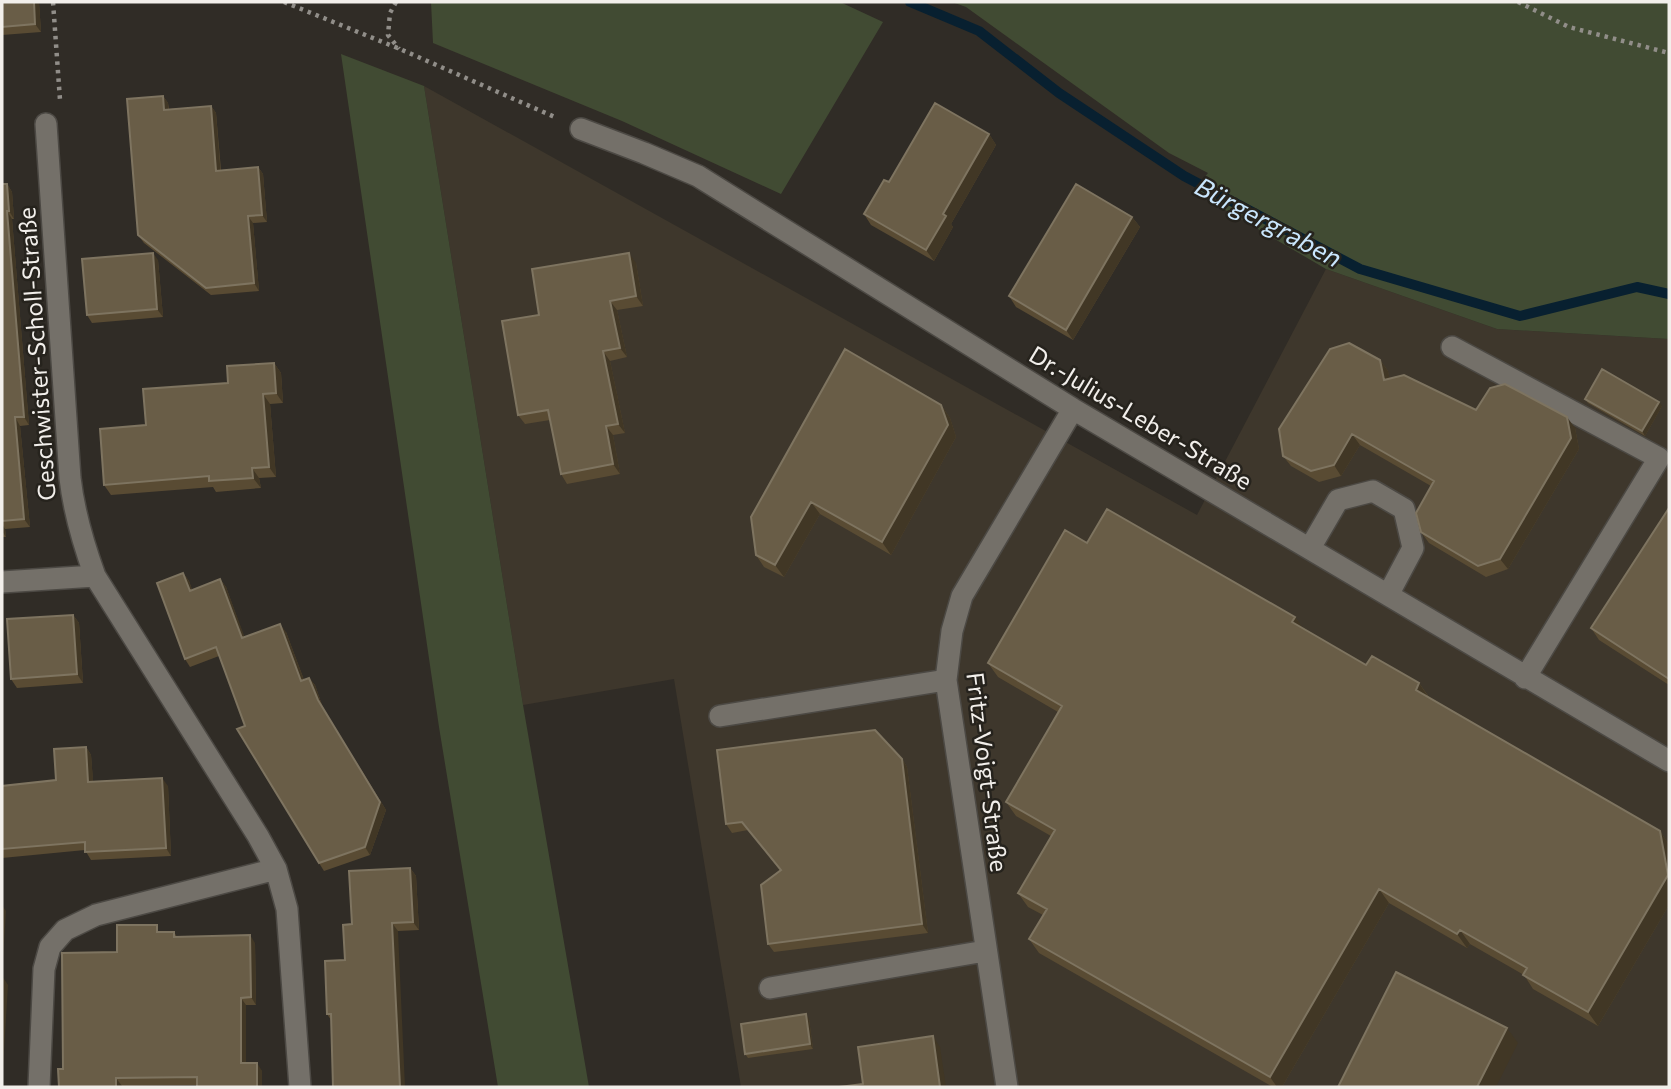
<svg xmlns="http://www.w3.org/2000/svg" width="1671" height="1089" font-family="Commissioner,sans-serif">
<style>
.built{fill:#3e372c}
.green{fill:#414b33}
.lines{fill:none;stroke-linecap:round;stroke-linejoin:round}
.stream{stroke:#082030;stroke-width:10}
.minor-casing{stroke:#4c4944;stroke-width:24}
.path{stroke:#918e89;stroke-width:4.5;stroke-dasharray:3.5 5;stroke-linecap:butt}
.minor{stroke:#747069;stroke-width:21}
.wall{fill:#594b33}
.shaded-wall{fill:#413725}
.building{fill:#695d47;stroke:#7e7460;stroke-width:2}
.labels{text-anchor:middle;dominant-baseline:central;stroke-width:5;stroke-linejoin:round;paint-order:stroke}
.street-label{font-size:24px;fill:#f2efeb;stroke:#26231d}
.water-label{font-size:26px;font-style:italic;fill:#c9e6fd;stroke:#26231d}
</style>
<rect width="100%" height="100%" fill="#302c26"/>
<path class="built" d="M424,86L1197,515L1326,269L1497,329L1669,339V1087H741L674,679L523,705Z"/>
<path class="green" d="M431,2H840L883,22L781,194L622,121L433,43Z
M952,2H1669V339L1497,329L1326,269L1193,191L1208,173L1169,153L966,7Z
M341,54L424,86L523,705L589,1087H498L439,727Z"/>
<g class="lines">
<path class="stream" d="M910,2L979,31L1059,93L1184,176L1360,269L1520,316L1637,287L1669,294"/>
<g class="minor-casing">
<path id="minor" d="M46,124L70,478C74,513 83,543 95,576L258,836L276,869L287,909L300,1087
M581,129L644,153L698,176L1073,409L1669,761
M1452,347L1659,458L1525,678
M1310,548L1338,500L1373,491L1404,509L1413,548L1388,595
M2,582L95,576
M720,716L946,680
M770,988L985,951
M39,1087L44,969L50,947L65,930L96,915L276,869
M1007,1087L946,680L952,631L962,596L1073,409"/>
</g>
<path class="path" d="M53,2L60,100
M284,2L400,49L557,118
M396,2L390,13L388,35L399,49
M1518,2L1569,27L1669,53"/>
<use href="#minor" class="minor"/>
</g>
<path class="wall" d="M2,2H39L41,32L2,35Z
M163,96L168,103L169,109L211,106L216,113L221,170L258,167L263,174L267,222L253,223L259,291L211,295L144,243L138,235Z
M989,134L996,145L951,224L953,227L934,261L871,225L864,214L889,182Z
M2,182V184H7L12,192L14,219H12L29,425L20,426L30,527L5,529L6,537H2Z
M1132,217L1140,227L1073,340L1016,307L1009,296Z
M158,260L163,317L92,323L87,315Z
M636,263L643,306L617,310L627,357L610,361L625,433L613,435L620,474L567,484L561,474L550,420L525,424L518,415L539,315Z
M1380,360L1388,371L1389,379L1476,410L1575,428L1579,449L1508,569L1486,577L1429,543L1421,532L1431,486L1360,445L1341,476L1319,482L1291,466L1283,456Z
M274,363L281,373L283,403L270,404L276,477L259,478L261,488L216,492L213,487L111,495L104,485L146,425L228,383Z
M1585,399L1662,406L1645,436L1588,403Z
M941,405L950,418L956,437L891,555L820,514L784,577L764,567L756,555L751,517Z
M1669,508V685L1599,640L1591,628Z
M1087,543L1295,617L1303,629L1366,665L1419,683L1429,697L1660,831L1669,845V905L1598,1026L1533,989L1524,975L1470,944L1467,948L1389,903L1282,1087H1273L1039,953L1029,939L1043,915L1028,907L1018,893L1051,836L1016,816L1006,802L1058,712L998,677L988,663Z
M183,573L189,581L192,590L220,579L226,587L244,637L286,632L304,680L309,678L315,685L323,708L386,810L370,855L324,871L319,863L245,726L219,656L190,667L185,659Z
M73,615L79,623L83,683L17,688L11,679Z
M86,747L91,755L93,782L168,786L171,856L91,860L85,850L2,858V786L56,780Z
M902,759L907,767L928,933L774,952L768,944L780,870L748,830L732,833L726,824Z
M410,868L416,876L419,930L398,931L331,1020L327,1014L345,960L352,924Z
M162,932H174L177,937L255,943L256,1005H246V1063L262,1071L197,1085L122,1086L63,1069L117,952Z
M809,1019L813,1049L748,1058L745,1054Z"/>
<path class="shaded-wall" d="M34,2H39L41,32L35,24Z
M163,96L168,103L169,117L164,110Z
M211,106L216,113L221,178L216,171Z
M989,134L996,145L951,224L953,227L934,261L926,250L943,214Z
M258,167L263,174L267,222L262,215Z
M7,184L12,192L14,219L9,211Z
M7,211L12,219L29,425L24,417Z
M248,216L253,223L259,291L254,283Z
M1132,217L1140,227L1073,340L1066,330Z
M153,253L158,260L163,317L157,309Z
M629,253L636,263L643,306L636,296Z
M610,301L617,310L627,357L620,348Z
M603,351L610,361L625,433L618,424Z
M1380,360L1388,371L1392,390L1384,380Z
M274,363L281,373L283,403L276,393Z
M263,394L270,404L276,477L269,467Z
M1659,402L1662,406L1645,436L1642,431Z
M941,405L950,418L956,437L891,555L882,542Z
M15,417L20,426L30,527L24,519Z
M1567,417L1575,428L1579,449L1508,569L1500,559Z
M606,426L613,435L620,474L613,464Z
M1352,434L1360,445L1341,476L1334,465Z
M252,468L259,478L261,488L253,478Z
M811,502L820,514L784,577L775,565Z
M2,524L5,529L6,537L2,531Z
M183,573L189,581L195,598L190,591Z
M220,579L226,587L248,646L242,638Z
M73,615L79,623L83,683L77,674Z
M1295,617L1305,631L1292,622Z
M280,624L286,632L307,688L301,681Z
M309,678L315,685L323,708L386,810L370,855L365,847Z
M1419,683L1429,698L1416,690Z
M86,747L91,755L94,791L88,782Z
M902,759L907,767L928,933L922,924Z
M162,778L168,786L171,856L166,848Z
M1660,831L1669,845V905L1598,1026L1588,1012Z
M410,868L416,876L419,930L413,922Z
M1379,889L1389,903L1282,1087H1277L1270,1077Z
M2,905L6,911L2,974Z
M392,923L398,931L405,1087H400Z
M1460,930L1470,944L1467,948L1457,934Z
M250,935L255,943L256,1005L251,997Z
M2,976L8,985L2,1084Z
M241,998L246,1005V1071L241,1063Z
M806,1014L809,1019L813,1049L810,1044Z
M1507,1028L1518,1043L1496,1087H1477Z
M933,1036L940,1047L946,1087H940Z
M257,1063L262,1071V1087H257Z
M116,1078L122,1086V1087H116Z"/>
<path class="building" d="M2,2H34L35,24L2,27Z
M163,96L164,110L211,106L216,171L258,167L262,215L248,216L254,283L206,288L138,235L127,99Z
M935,103L989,134L943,214L946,216L926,250L864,214L884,180L889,182Z
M2,184H7L9,211H7L24,417H15L24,519L2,521Z
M1076,184L1132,217L1066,330L1009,296Z
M153,253L157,309L87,315L82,259Z
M629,253L636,296L610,301L620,348L603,351L618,424L606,426L613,464L561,474L548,410L518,415L502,321L539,315L532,269Z
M1349,343L1380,360L1384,380L1404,375L1476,410L1490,388L1505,384L1567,417L1571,438L1500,559L1478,566L1421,532L1416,513L1434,481L1352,434L1334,465L1311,471L1283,456L1279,429L1330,349Z
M845,349L941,405L948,425L882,542L811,502L775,565L756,555L751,517Z
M274,363L276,393L263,394L269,467L252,468L253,478L209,481V476L104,485L100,429L146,425L143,389L228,383L227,366Z
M1602,369L1659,402L1642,431L1585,399Z
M1669,508V679L1591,628Z
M1107,509L1295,617L1292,622L1366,665L1372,656L1419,683L1416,690L1660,831L1668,875L1588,1012L1523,975L1527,968L1460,930L1457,934L1379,889L1270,1077L1029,939L1047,909L1018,893L1055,830L1006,802L1062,706L988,663L1065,530L1087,543Z
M183,573L190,591L220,579L242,638L280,624L301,681L309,678L318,700L380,802L365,847L319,863L237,729L245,726L216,647L185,659L157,583Z
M73,615L77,674L11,679L7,619Z
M875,730L902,759L922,924L768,944L761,885L781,870L742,822L726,824L717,750Z
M86,747L88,782L162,778L166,848L85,852V842L2,849V786L56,780L54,749Z
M410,868L413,922L392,923L400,1087H333L331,1014H327L325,961L345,960L343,925L352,924L349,871Z
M117,925H157V932H174V937L250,935L251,997L241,998V1063H257V1087H197V1077L116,1078V1087H59L58,1069H63L62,953L117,952Z
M1396,972L1507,1028L1477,1087H1338Z
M806,1014L810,1044L745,1054L741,1024Z
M933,1036L940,1087H839L863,1084L858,1047Z"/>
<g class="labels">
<g class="street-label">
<text transform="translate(36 354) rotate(-94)">Geschwister-Scholl-Straße</text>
<text transform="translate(1141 417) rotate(31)">Dr.-Julius-Leber-Straße</text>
<text transform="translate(988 772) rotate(83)">Fritz-Voigt-Straße</text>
</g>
<g class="water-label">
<text transform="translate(1269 221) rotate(28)">Bürgergraben</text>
</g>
</g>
<rect width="1671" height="1089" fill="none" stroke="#f2efeb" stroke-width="7"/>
</svg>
